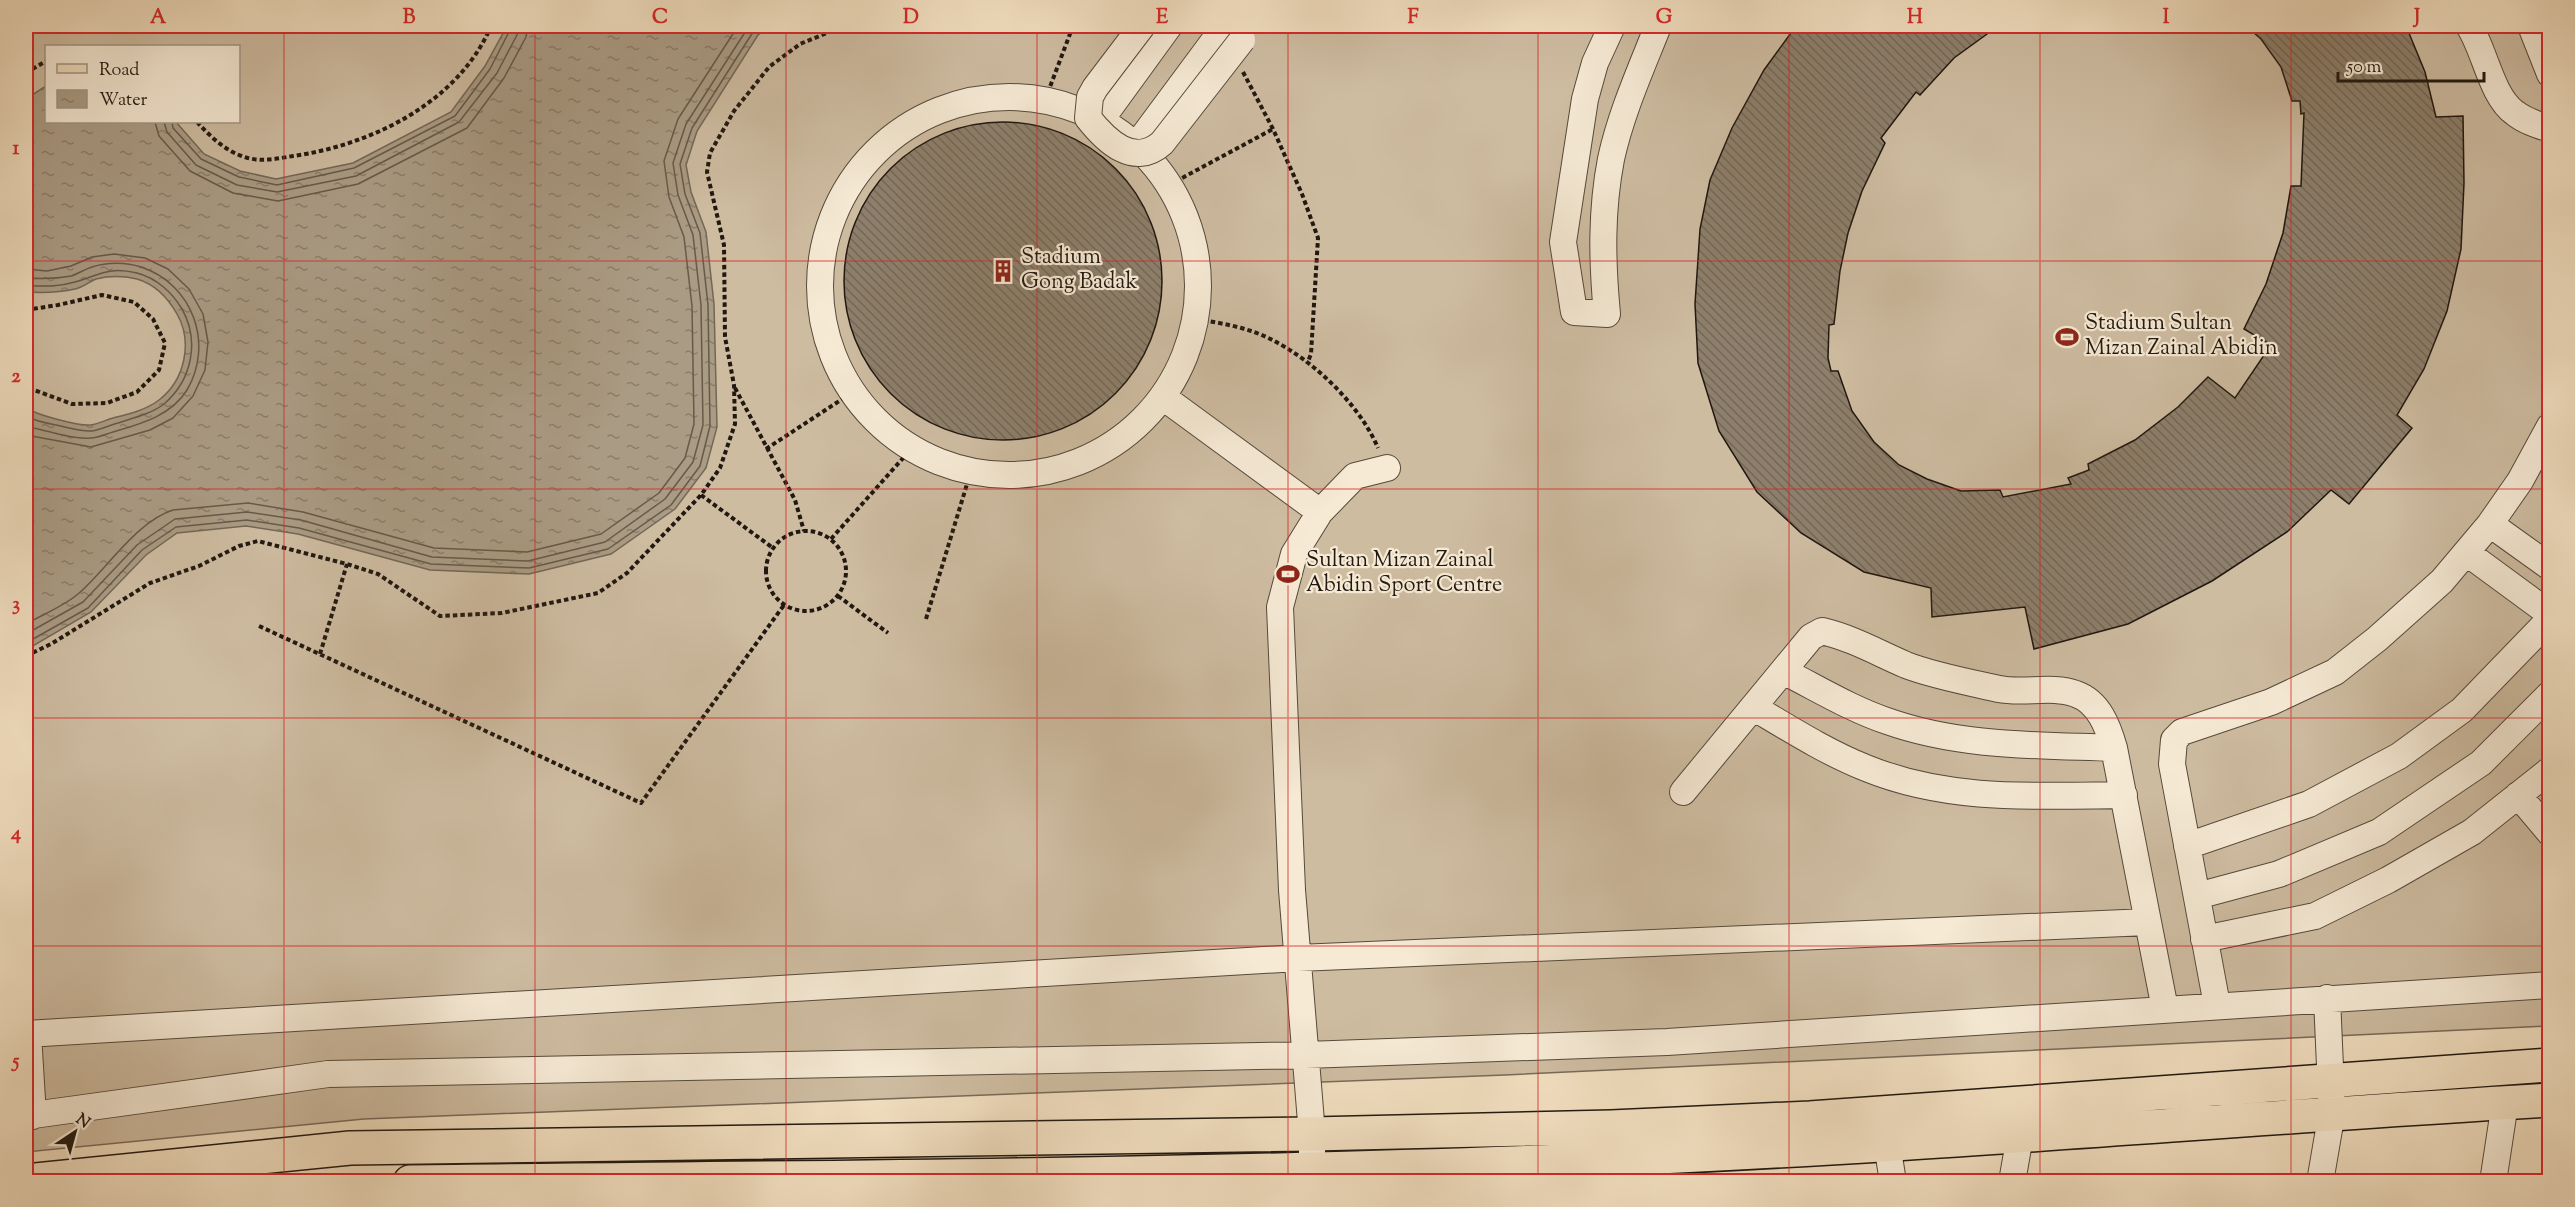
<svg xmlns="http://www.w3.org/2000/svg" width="2575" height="1207" font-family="'Sorts Mill Goudy',serif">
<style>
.pitch{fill:#cebca1;stroke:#786a59;stroke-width:1.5;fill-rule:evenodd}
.water{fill:url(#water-ripples);stroke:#736756;stroke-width:1.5}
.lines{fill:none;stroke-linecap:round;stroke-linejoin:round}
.shore{stroke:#665a4a;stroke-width:1.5}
.building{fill:url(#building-back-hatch);stroke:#211811;stroke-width:1.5}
.minor-casing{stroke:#554a3c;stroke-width:28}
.major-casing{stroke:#211811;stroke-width:36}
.path{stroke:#211811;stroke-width:4;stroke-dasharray:4.5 3;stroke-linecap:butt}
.minor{stroke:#f6ead5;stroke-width:26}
.major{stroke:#f1debf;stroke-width:33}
.minor-bridge-casing{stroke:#554a3c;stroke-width:28;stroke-linecap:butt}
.minor-bridge{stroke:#f6ead5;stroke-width:26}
.grid{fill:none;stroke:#d62828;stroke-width:1.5;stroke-opacity:0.55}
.labels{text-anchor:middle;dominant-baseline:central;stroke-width:4.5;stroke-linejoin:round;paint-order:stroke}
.poi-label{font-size:22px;fill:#211811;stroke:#f6ead5;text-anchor:start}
.neatline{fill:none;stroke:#d62828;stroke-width:2}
.grid-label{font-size:20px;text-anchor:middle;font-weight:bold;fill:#d62828}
</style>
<defs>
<pattern id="water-ripples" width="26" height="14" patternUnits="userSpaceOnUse" patternTransform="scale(1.5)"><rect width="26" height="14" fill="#aa9b84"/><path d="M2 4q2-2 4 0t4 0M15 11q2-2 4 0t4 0" fill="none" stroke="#8a7d6b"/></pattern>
<pattern id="building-back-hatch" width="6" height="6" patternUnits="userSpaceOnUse" patternTransform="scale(1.5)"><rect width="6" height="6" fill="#8d7f6b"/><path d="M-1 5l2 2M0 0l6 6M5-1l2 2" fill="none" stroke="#736757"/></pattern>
</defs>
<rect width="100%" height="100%" fill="#f1debf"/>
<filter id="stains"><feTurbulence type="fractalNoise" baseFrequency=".00333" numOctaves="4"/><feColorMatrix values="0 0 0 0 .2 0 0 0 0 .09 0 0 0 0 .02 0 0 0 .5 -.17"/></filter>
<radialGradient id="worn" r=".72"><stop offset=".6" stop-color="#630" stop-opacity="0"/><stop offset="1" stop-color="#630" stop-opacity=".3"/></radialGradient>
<path class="pitch" d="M26,26H2549V1026L1505,1075L364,1119L26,1152ZM46,46H238V122H46Z"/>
<path class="water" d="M507,26H771L758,35L697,131L686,165L691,192L706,232L714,304L717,427L706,468L675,509L611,554L529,574L430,570L298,534L246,526L177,533L146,555L91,612L26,650V408C37,415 78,426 91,425C98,424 106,420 113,418C129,414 146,410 159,400C185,380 193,342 177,314C168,298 154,284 137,279C124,276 108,276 96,279C89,282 83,287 75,289C58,293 43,293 26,292V99L46,86V122H176L204,154L240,171L276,179L353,163L451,112L485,66Z"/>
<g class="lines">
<path class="shore" d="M155,122L159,136L190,171L233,193L278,201L358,184L467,128L504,78L526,37L528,26
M164,122L167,132L196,165L237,185L277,192L356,176L459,122L497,73L518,33L519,26
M172,122L173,128L201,159L239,177L277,185L354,168L455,116L490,69L512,26
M26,269L47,271L71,266L92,257L114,254L145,258L168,269L189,289L203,314L208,342L205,370L193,396L173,418L150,430L91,447L26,435
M26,278C42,279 55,279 71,276C78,274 85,269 92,267C107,262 126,262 141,267C193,284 214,344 187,390C171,416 140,424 113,432C106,434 98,438 91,438C73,440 50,431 33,428L26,424
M26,286C43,286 58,287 75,282C100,275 108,266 137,273C156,278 172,292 182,309C200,341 192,380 164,404C151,414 133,418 118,423C110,425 100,430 92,431C81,432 66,427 56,425C45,423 35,421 26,416
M26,624C42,615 64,606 78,594C106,570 137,521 173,510L248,503L303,512L434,548L527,552L601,534L659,493L685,458L694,424L692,306L684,237L669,197L664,161L678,119L738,26
M26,634L83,602L137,545L175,519L247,512L301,520L432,557L528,561L605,542L665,499L693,462L703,425L701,305L693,235L678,195L673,163L686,124L749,26
M26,643L88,608L142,550L176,527L247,520L299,528L431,564L529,568L608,549L671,505L700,466L710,426L708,305L700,233L685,194L680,164L692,128L753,32L761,26"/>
</g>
<path class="building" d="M1796,26H1998L1954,58L1920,95L1916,92L1881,138L1885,143L1862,191L1848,233L1840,271L1834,324L1829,325L1828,358L1831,371H1838L1852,411L1874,442L1899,465L1927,479L1961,491L2000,490L2003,497L2071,484L2068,478L2089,470L2088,464L2135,440L2178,407L2208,377L2235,398L2271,345L2244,329L2266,284L2283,233L2291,186H2301L2304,113L2301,114L2300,101H2292L2281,67L2261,39L2246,26H2406L2425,72L2436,117L2463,116L2464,183L2461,249L2447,311L2424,369L2397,415L2412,428L2349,504L2331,490L2287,532L2212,581L2128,624L2034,649L2025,607L1932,617L1931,588L1864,572L1801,533L1757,492L1719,431L1698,363L1695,304L1700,229L1710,180L1732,128L1764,70Z
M844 281a159 159 0 1 1 318 0a159 159 0 1 1-318 0Z"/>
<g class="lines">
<g class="minor-casing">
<path id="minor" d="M1612,26L1595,63L1585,99L1563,242L1574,312L1607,314C1602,261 1601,211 1611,159C1621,113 1641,69 1658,26
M2469,26C2485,50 2491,96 2515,113C2525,121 2538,125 2550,129
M2531,26L2550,74
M820 286a189 189 0 1 1 378 0a189 189 0 1 1-378 0Z
M1100,121L1169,26
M1136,146L1225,26
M1163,397L1320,512
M2490,524L2550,567
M2467,553L2550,614
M1783,671C1817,688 1851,709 1887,721C1960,747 2038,745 2114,748
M1753,707C1790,729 1826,752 1866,768C1949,802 2037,796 2124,795
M1683,792L1811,637L1822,631C1852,638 1878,653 1906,665C1931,675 1972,683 1999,689C2024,694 2052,685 2076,694C2099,702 2108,727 2114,748L2165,1009
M2518,795L2550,833
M2187,846L2309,804L2399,756L2462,710L2550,619
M2197,896L2279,874L2379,832L2481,763L2550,694
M2204,939L2315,916L2388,880L2472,832L2550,770
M2217,1005L2172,764L2174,740L2182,732L2271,702L2335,672L2377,639L2442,581L2490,524L2520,481L2550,426
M26,1034L1298,958L2148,922
M28,1034L33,1116
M26,1116L328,1074L1306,1055L1667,1042L2550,985
M1887,1144L1893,1182
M1312,1170V1134L1292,890L1280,607L1294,554L1320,512L1355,476L1387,468
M1631,1182L1634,1158
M2012,1182L2020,1136
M2320,1182L2332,1112L2327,998
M2493,1182L2505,1103"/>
</g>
<g class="major-casing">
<path id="major" d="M26,1181L350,1148L1312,1134L1611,1127L1810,1118L2550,1065
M410,1182C812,1177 1214,1176 1615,1159C1927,1146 2238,1118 2550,1100"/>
</g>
<path class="path" d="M1243,72L1273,129L1302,194L1318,238L1311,354L1307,364
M26,73L46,61
M1045,100L1073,26
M197,122C209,135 222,148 239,155C257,163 275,159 293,156C372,145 459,102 491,26
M1169,185L1273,129
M26,310L58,305L102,295L134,302L153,319L165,343L159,370L137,392L107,403L72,404L26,387
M1196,319C1214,322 1233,325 1251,331C1300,347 1358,400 1378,448
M735,388L795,500L804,531
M766,449L853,392
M701,495L773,548
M766 571a40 40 0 1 1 80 0a40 40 0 1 1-80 0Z
M831,539L912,448
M838,596L888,633
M926,619L971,471
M259,626L641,803L784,605
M320,654L347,564
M26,656L51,644L150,583L199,566L239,546L258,541L347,564L378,574L440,616L502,613L598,593L627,573L701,495L720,468L735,424L734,385L725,337L724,245L707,172L710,153L734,111L769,67L800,44L844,26"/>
<use href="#minor" class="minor"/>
<use href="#major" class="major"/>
<g class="minor-bridge-casing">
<path id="minor-bridge" d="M1142,26L1095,88L1090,97L1088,118C1106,141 1134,168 1162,143L1242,40"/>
</g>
<use href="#minor-bridge" class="minor-bridge"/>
</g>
<path class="grid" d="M284,26V1182M535,26V1182M786,26V1182M1037,26V1182M1288,26V1182M1538,26V1182M1789,26V1182M2040,26V1182M2291,26V1182M26,261H2550M26,489H2550M26,718H2550M26,946H2550"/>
<defs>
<g id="building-bare" transform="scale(1.8)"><path d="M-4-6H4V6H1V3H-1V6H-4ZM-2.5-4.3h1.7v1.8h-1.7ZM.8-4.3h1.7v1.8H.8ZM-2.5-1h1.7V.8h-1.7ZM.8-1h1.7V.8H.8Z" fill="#8f2418" stroke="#f6ead5" stroke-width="2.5" paint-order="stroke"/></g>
<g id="stadium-bare" transform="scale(1.8)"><path d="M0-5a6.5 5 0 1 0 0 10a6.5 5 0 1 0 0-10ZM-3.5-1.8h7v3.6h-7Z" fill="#8f2418" stroke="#f6ead5" stroke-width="2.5" paint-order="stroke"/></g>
</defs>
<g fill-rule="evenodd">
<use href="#building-bare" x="1003" y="271"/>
<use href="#stadium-bare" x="2067" y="337"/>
<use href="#stadium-bare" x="1288" y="574"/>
</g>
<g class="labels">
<g class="poi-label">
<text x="1021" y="258">Stadium<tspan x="1021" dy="25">Gong Badak</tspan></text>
<text x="2085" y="324">Stadium Sultan<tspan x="2085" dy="25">Mizan Zainal Abidin</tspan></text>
<text x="1306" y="561">Sultan Mizan Zainal<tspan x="1306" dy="25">Abidin Sport Centre</tspan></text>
</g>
</g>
<rect width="2575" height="1207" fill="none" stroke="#f1debf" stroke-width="66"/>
<rect x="45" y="45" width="195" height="78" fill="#f6ead5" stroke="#a19687" stroke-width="1.5"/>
<rect x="57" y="64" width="30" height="9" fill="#f1debf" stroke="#a19687" stroke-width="1.5"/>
<text x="99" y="75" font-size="18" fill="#211811">Road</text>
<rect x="57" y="90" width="30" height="18" fill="url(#water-ripples)" stroke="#a19687" stroke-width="1.5"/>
<text x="99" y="105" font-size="18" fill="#211811">Water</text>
<g transform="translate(75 1132) rotate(36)" stroke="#f6ead5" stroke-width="4.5" paint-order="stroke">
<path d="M0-4.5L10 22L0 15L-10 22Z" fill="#211811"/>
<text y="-9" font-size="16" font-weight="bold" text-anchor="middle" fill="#211811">N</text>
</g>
<path d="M2338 72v9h146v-9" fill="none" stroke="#211811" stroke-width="3"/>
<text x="2347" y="72" font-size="18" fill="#211811" stroke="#f6ead5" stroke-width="4.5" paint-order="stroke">50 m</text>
<rect x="33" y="33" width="2509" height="1141" class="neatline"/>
<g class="grid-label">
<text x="158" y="23">A</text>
<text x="409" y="23">B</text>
<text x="660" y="23">C</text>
<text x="911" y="23">D</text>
<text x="1162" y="23">E</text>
<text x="1413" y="23">F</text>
<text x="1664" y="23">G</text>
<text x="1915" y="23">H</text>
<text x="2166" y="23">I</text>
<text x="2417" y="23">J</text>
<text x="16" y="154">1</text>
<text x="16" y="382">2</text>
<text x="16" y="610">3</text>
<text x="16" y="839">4</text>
<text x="16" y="1067">5</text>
</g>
<rect width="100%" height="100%" filter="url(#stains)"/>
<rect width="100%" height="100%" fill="url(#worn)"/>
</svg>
